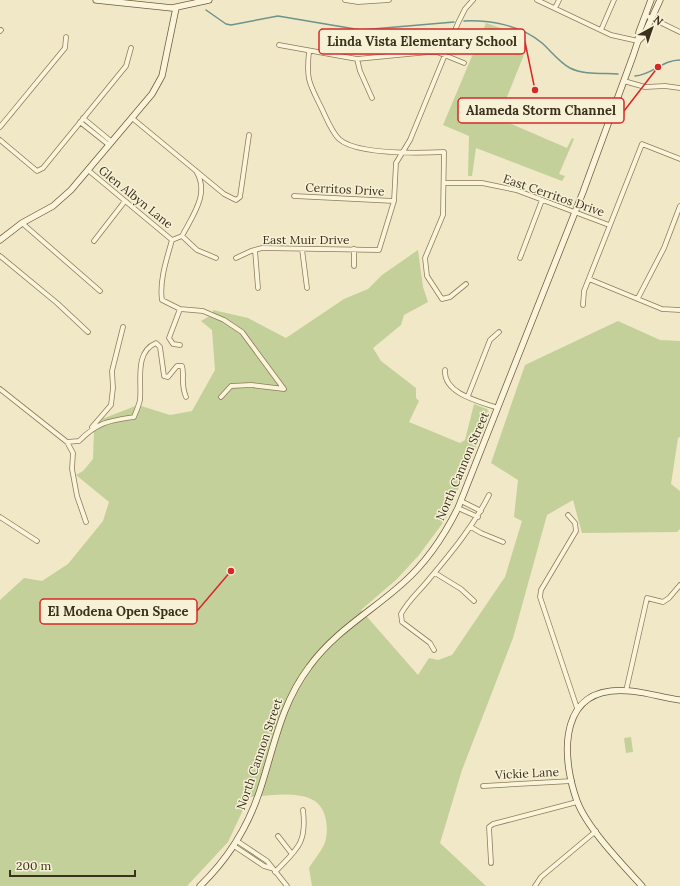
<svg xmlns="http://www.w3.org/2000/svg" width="680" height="886" font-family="Lora,serif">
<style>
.green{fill:#c4d099}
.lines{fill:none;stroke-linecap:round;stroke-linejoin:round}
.stream{stroke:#6d938d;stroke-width:1.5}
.street-casing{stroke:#8d7a5a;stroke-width:5.5}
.secondary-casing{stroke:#6f5b3d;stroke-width:7}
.street{stroke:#faf4da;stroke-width:4}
.secondary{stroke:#faf4da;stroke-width:5.5}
.labels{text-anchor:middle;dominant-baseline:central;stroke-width:3;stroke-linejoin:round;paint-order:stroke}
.street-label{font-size:12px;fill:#3c301f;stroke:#f7f1d6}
.leader{fill:none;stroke:#d62828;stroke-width:1.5}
.callout-dot{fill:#d62828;stroke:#f7f1d6;stroke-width:1.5}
.callout{fill:#f7f1d6;stroke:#d62828;stroke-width:1.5}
.callout-label{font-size:13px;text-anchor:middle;font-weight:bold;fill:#3c301f}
</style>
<rect width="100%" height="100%" fill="#f0e8c6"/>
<path class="green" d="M486,23L518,34L515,42L527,47L505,102L495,98L488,114L567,148L572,138L574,139L559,174L565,176L562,181L476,148L472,176H468L469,136L443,125Z
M418,250L423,287L428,302L404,315L401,325L373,348L381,361L416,388V398L419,401L409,422L460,443L465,440L474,404L487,409L490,414L445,520L419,555L397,579L361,610L418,675L429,658L438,660L452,655L505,577L522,521L514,517L518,480L491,463L525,365L618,321L660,340L680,341V437L678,438L671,484L680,491V529L677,532L582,533L573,500L547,515L513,638L462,770L440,843L486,886H312L309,868C313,861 320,853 324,845C330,830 327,805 311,799C293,791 267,796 249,797L228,842L187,886H0V600L24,578L42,581L68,564L103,521L109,502L76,475L83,471L93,459L94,430L102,419L138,405L170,415L192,411L215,370L212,330L201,321L213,314V310L248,318L286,338L344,299L368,289L382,275Z
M631,737L633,752L626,753L624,738Z"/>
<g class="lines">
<path class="stream" d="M206,10L226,24L231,25L278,16L361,30L454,22
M464,21C490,20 521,25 542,43C551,51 559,62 570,68C584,75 602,73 618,74
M635,76C652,75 662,60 680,60"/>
<g class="street-casing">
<path id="street" d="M345,0L358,2L389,0
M537,0L611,35L638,41
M555,8L559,0
M645,15L680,32
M601,30L614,0
M0,31L1,30
M279,45L357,59L429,52H437L464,63
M309,52C306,79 309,83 321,107C326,117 331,131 339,139C357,155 420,153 444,152L443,215L425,258L427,276L442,299L450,297L466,284
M357,59L360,71L372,98
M624,81L645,87L665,86L680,88
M83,118L112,142
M132,118L224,194L236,200L240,197L249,135
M80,122L109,145
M0,127L65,48L66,37
M0,140L37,171L43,168L126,66L131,48
M88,170L172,240
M444,183H482L516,190L609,225
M294,196L394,201
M22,223L100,291
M182,236L197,250L216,258
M172,240C167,258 159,281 162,300L180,309L203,311L224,320L242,332L284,389L251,385L231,386L221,397
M172,240L182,236C193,215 210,193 196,171
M94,241L125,201
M302,249L307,288
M354,249V266
M255,250L258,288
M0,256L57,303L88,332
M236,258L251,251L262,248L379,250L394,201L396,163L410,140L458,23L465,9L473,0
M520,258L542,200
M589,279L662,309L680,310
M638,298L664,248L680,206
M583,305L584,291L642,144L680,159
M180,309L169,338L173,344L180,345
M445,370C443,394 481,402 498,408
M0,389L67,442L73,453L72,469L77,496L86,522
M468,396L490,340L499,332
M92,427L111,405L113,388L112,371L123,327
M67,442L79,441C98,422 108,421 134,417C136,412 139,405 140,400C142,382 134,352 156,343L160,347L164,376L168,377L177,366H182C185,375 180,383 186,397
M461,501L481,511
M458,508L478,517
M568,515L575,523L576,531L541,590L540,597L577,708
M0,517L37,541
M471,527L481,533L503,542
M435,573L461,589L474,601
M434,650L430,643L402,622L401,614C409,599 420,591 430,578C452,552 474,525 489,495
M626,691L647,598L663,602L669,598L680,585
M483,786L572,781
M278,836L292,854
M237,841L267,861L287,886
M234,846L264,866L271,868
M491,863L489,827L493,824L577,802
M275,872C297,849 307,844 303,810
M535,886L541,877L596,831"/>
</g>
<g class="secondary-casing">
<path id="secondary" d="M96,0L172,8L209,0
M638,41L644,35L660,0
M0,240L22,223L53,206L71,190L152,94L162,76L176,8
M200,886C228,859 248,827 260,790C274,747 281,704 309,667C335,631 371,612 403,583C427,562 444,536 458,508L583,192L633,56L638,41L639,32L651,0
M642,886C622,864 587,828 577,801C563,763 557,697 611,691C633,688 658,697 680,700"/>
</g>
<use href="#street" class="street"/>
<use href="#secondary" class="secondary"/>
</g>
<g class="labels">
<g class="street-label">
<text transform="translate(345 189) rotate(3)">Cerritos Drive</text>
<text transform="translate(554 195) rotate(19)">East Cerritos Drive</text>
<text transform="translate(136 197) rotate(39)">Glen Albyn Lane</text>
<text x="306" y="239">East Muir Drive</text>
<text transform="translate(462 466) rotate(-67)">North Cannon Street</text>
<text transform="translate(259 754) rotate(-71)">North Cannon Street</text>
<text transform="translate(527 773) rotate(-3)">Vickie Lane</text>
</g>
</g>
<path class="leader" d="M535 90L525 42M658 67L624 111M231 571L197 611"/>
<g class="callout-dot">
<circle cx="535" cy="90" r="4"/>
<circle cx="658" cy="67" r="4"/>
<circle cx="231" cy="571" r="4"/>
</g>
<g class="callout">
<rect x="319" y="29" width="206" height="25" rx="4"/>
<rect x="458" y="98" width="166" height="25" rx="4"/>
<rect x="40" y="599" width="157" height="25" rx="4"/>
</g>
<g class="callout-label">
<text x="422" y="46">Linda Vista Elementary School</text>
<text x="541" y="115">Alameda Storm Channel</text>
<text x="118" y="616">El Modena Open Space</text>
</g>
<g transform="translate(652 28) rotate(40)" stroke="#f7f1d6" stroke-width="3" paint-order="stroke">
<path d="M0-3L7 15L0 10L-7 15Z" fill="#3c301f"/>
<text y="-6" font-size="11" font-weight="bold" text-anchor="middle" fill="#3c301f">N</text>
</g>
<path d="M10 870v6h125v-6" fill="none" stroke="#3c301f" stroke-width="2"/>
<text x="16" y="870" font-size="12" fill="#3c301f" stroke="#f7f1d6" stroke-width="3" paint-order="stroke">200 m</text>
</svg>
